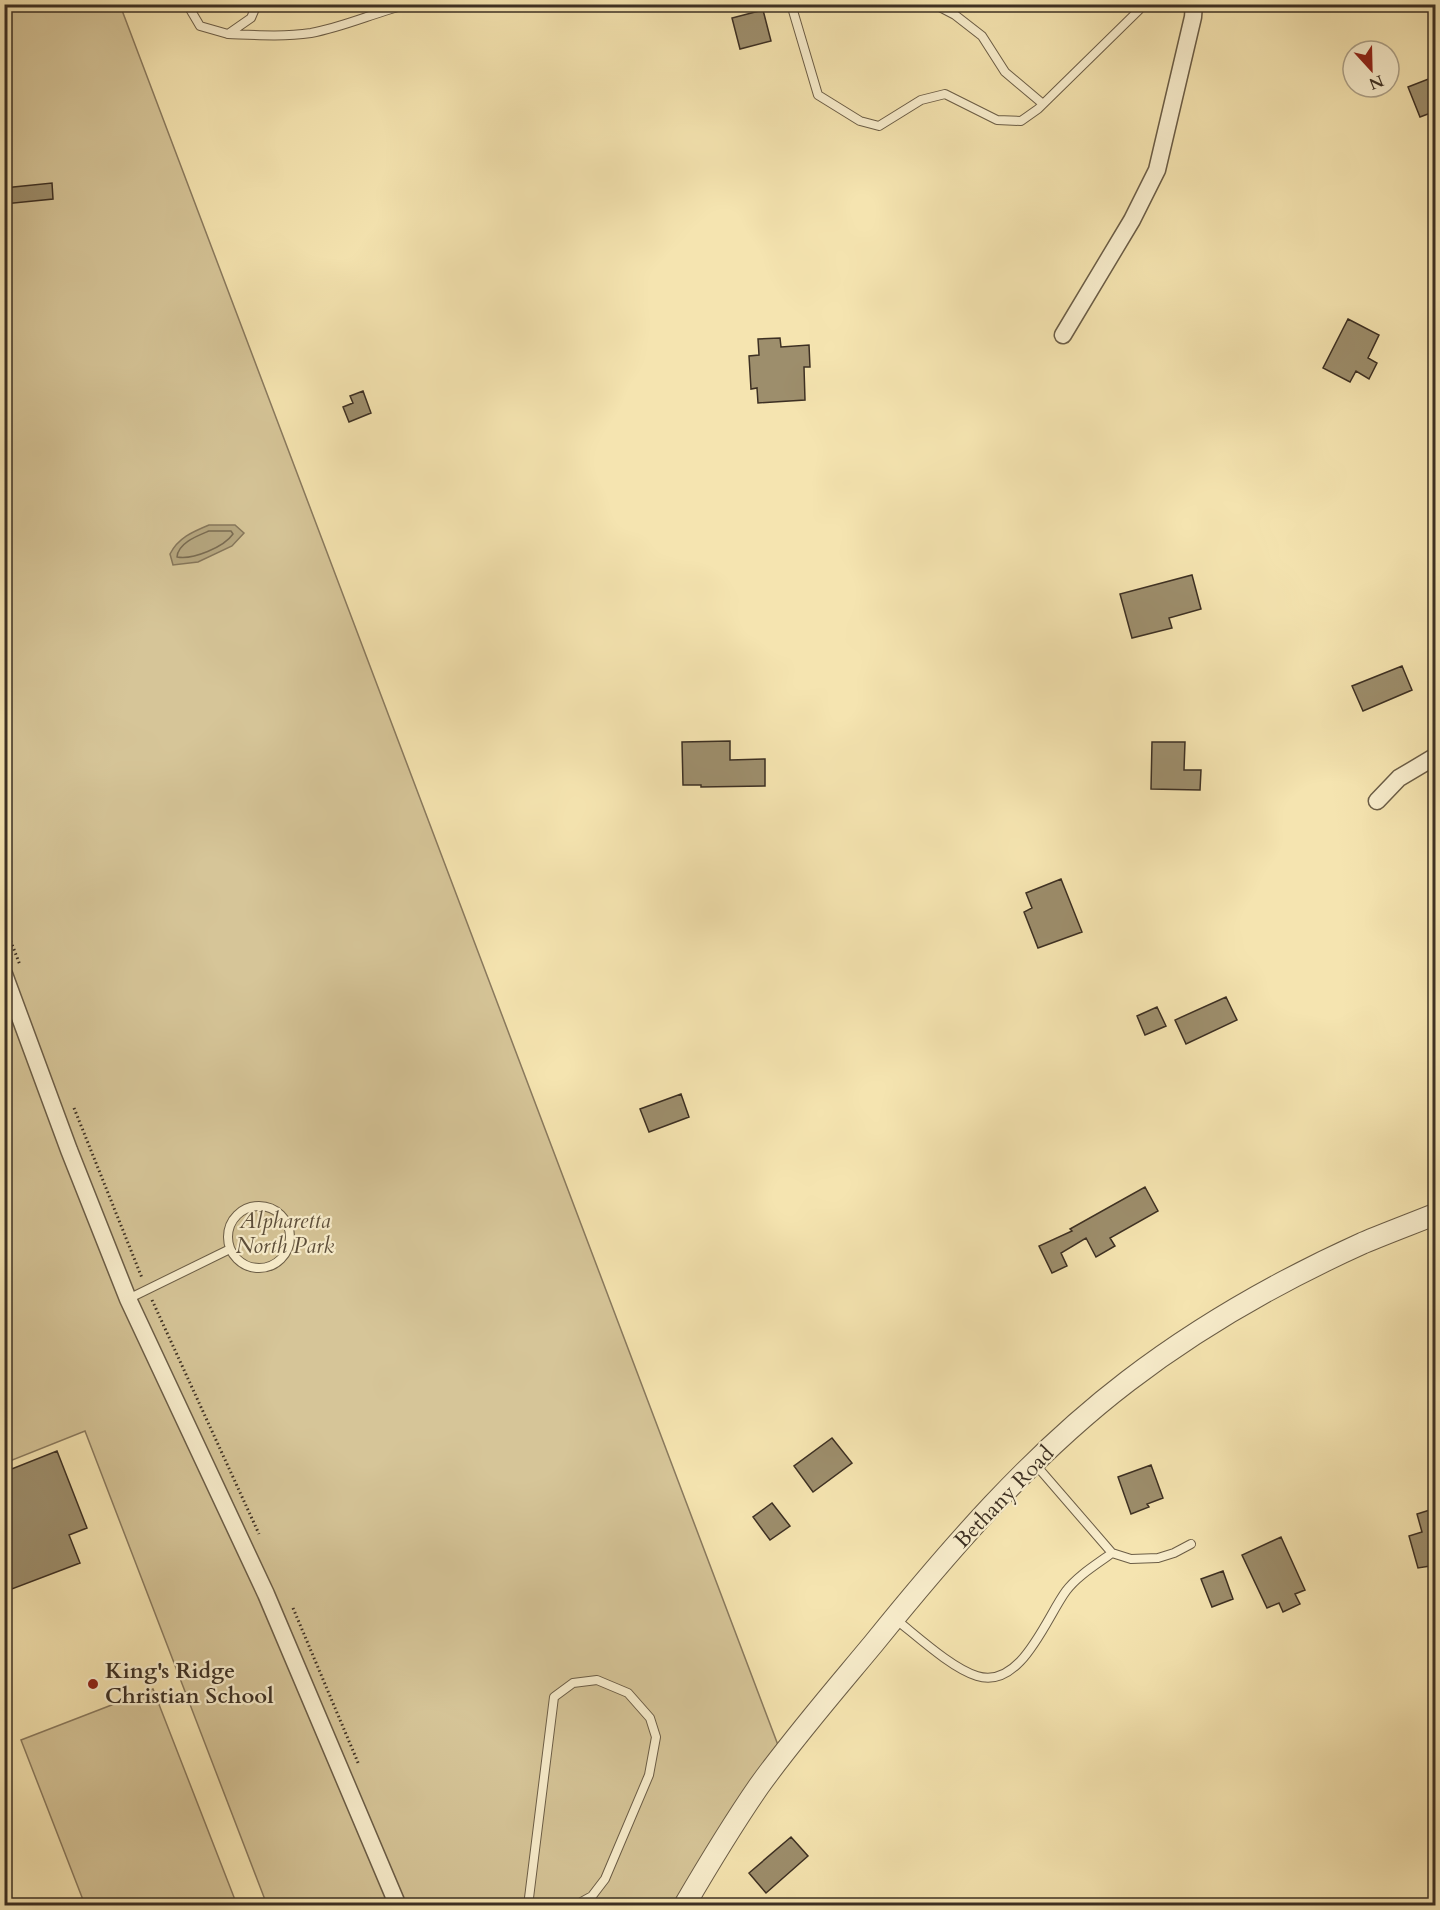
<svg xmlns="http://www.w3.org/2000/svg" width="1440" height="1910" font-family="Cardo,serif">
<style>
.green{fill:#d6c598;stroke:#8a7a5e;stroke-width:1.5}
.water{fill:#b6a780;stroke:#86775b;stroke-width:1.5}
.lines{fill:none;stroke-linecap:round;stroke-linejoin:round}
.shore{stroke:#7a6c52;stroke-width:1.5}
.building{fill:#9d8e6c;stroke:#3d3023;stroke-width:1.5}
.service-casing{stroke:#6b5d46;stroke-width:10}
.minor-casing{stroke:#6b5d46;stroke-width:19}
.tertiary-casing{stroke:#6b5d46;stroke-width:23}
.path{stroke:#3d3023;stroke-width:3;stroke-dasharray:1.5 3;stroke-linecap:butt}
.service{stroke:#f8edcc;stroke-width:8}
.minor{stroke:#f8edcc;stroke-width:16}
.tertiary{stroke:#f8edcc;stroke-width:21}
.poi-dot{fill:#8f2418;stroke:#f8edcc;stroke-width:2}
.labels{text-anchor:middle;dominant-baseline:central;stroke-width:4.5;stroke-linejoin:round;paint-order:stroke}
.park-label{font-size:22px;font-style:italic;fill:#5c4e3a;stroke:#f8edcc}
.street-label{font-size:22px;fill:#3d3023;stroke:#f8edcc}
.poi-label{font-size:22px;font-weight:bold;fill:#3d3023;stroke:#f8edcc;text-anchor:start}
</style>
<rect width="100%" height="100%" fill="#f5e4b0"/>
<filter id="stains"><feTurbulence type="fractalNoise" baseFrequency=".00333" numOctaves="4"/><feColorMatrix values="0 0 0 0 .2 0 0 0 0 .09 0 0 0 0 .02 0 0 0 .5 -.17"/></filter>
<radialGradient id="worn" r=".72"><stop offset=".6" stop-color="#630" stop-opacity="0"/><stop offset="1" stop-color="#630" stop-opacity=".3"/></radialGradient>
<path class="green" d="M4,5H120L781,1753L687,1905H267L85,1431L5,1463Z
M153,1689L237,1905H85L21,1740Z"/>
<path class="water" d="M209,525H235L244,533L232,546L198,562L173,565L170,554C178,538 192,532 209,525Z"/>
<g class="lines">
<path class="shore" d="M209,531H231L233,534C224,547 193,560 177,557C178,543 197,536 209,531Z"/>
</g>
<path class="building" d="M763,10L771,41L740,49L732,18Z
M1436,76V111L1420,117L1408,87Z
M52,183L53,199L4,204V188Z
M1348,319L1379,335L1368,358L1377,363L1369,379L1356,371L1350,382L1323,368Z
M780,338L781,347L809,345L810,367H804L805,400L758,403L757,388L751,389L749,356L759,355L758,339Z
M363,391L371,413L349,422L343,407L353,403L350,396Z
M1192,575L1201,609L1169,618L1172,628L1132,638L1120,594Z
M1402,666L1412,690L1363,711L1352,686Z
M730,741V760L765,759V786L701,787V785H683L682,742Z
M1152,742H1185L1184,770H1201L1200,790L1151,789Z
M1061,879L1082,932L1038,948L1024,912L1032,908L1026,893Z
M1226,997L1237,1020L1186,1044L1175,1020Z
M1157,1007L1166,1026L1145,1035L1137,1016Z
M681,1094L689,1117L649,1132L640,1109Z
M1145,1187L1158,1211L1110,1238L1115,1246L1096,1257L1086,1238L1061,1253L1067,1266L1052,1273L1039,1246L1072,1231L1070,1229Z
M832,1438L852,1463L813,1492L794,1466Z
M57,1451L87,1528L69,1535L80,1563L4,1592V1472Z
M1151,1465L1163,1498L1147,1504L1149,1507L1131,1514L1118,1477Z
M772,1503L790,1526L770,1540L753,1517Z
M1436,1508V1565L1418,1568L1409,1536L1422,1532L1417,1514Z
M1281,1537L1305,1590L1295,1594L1300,1604L1283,1612L1279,1603L1267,1608L1242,1555Z
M1223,1571L1233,1599L1212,1607L1201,1579Z
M791,1837L808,1856L766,1893L749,1873Z"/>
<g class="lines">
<g class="service-casing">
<path id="service" d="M187,4L200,26L228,34L251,18L257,4
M791,4L818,95L860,121L879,126L921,100L945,94L997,120L1021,121L1038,109L1139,10L1140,4
M934,4L955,15L982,36L1005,72L1043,104
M228,34C255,35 283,37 311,33C344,27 376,12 409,4
M228 1237a31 31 0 1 1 62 0a31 31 0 1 1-62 0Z
M128,1299L230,1249
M1035,1464L1112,1553L1131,1559L1158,1558L1174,1553L1191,1544
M894,1618C916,1635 951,1668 977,1676C1021,1690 1046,1618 1066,1591C1077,1576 1097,1564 1112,1553
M528,1906L554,1697L573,1683L597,1680L628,1693L650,1718L656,1737L649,1775L605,1879L592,1896L574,1906"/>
</g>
<g class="minor-casing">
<path id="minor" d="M1063,335L1132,220L1157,170L1193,17L1194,4
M1377,801L1399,778L1436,756
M4,974L69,1150L128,1299L266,1594L398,1906"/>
</g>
<g class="tertiary-casing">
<path id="tertiary" d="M684,1906C708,1865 732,1825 759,1786C795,1736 835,1690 874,1643C950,1549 1031,1455 1128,1381C1200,1326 1281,1280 1363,1243C1387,1233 1411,1224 1436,1214"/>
</g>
<path class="path" d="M4,924L20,965
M74,1108L142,1278
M152,1300L259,1534
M293,1608L359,1765"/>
<use href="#service" class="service"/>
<use href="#minor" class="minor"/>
<use href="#tertiary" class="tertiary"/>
</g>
<circle class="poi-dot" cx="93" cy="1684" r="6"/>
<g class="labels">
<g class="park-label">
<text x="285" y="1221">Alpharetta<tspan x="285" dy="25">North Park</tspan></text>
</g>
<g class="street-label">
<text transform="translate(1004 1497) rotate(-46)">Bethany Road</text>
</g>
<g class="poi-label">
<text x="105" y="1671">King's Ridge<tspan x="105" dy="25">Christian School</tspan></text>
</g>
</g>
<rect width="1440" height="1910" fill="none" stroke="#f5e4b0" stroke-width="24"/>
<rect x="6" y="6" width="1428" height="1898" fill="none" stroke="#3d3023" stroke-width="3"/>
<rect x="12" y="12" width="1416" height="1886" fill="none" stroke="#3d3023" stroke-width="1.5"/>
<g transform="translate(1371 69) rotate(158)"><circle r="28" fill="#f8edcc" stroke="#ada188" stroke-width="1.5"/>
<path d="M0-4.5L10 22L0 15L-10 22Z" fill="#8f2418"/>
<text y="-9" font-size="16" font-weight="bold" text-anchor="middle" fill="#3d3023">N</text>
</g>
<rect width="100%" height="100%" filter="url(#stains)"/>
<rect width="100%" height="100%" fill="url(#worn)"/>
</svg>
